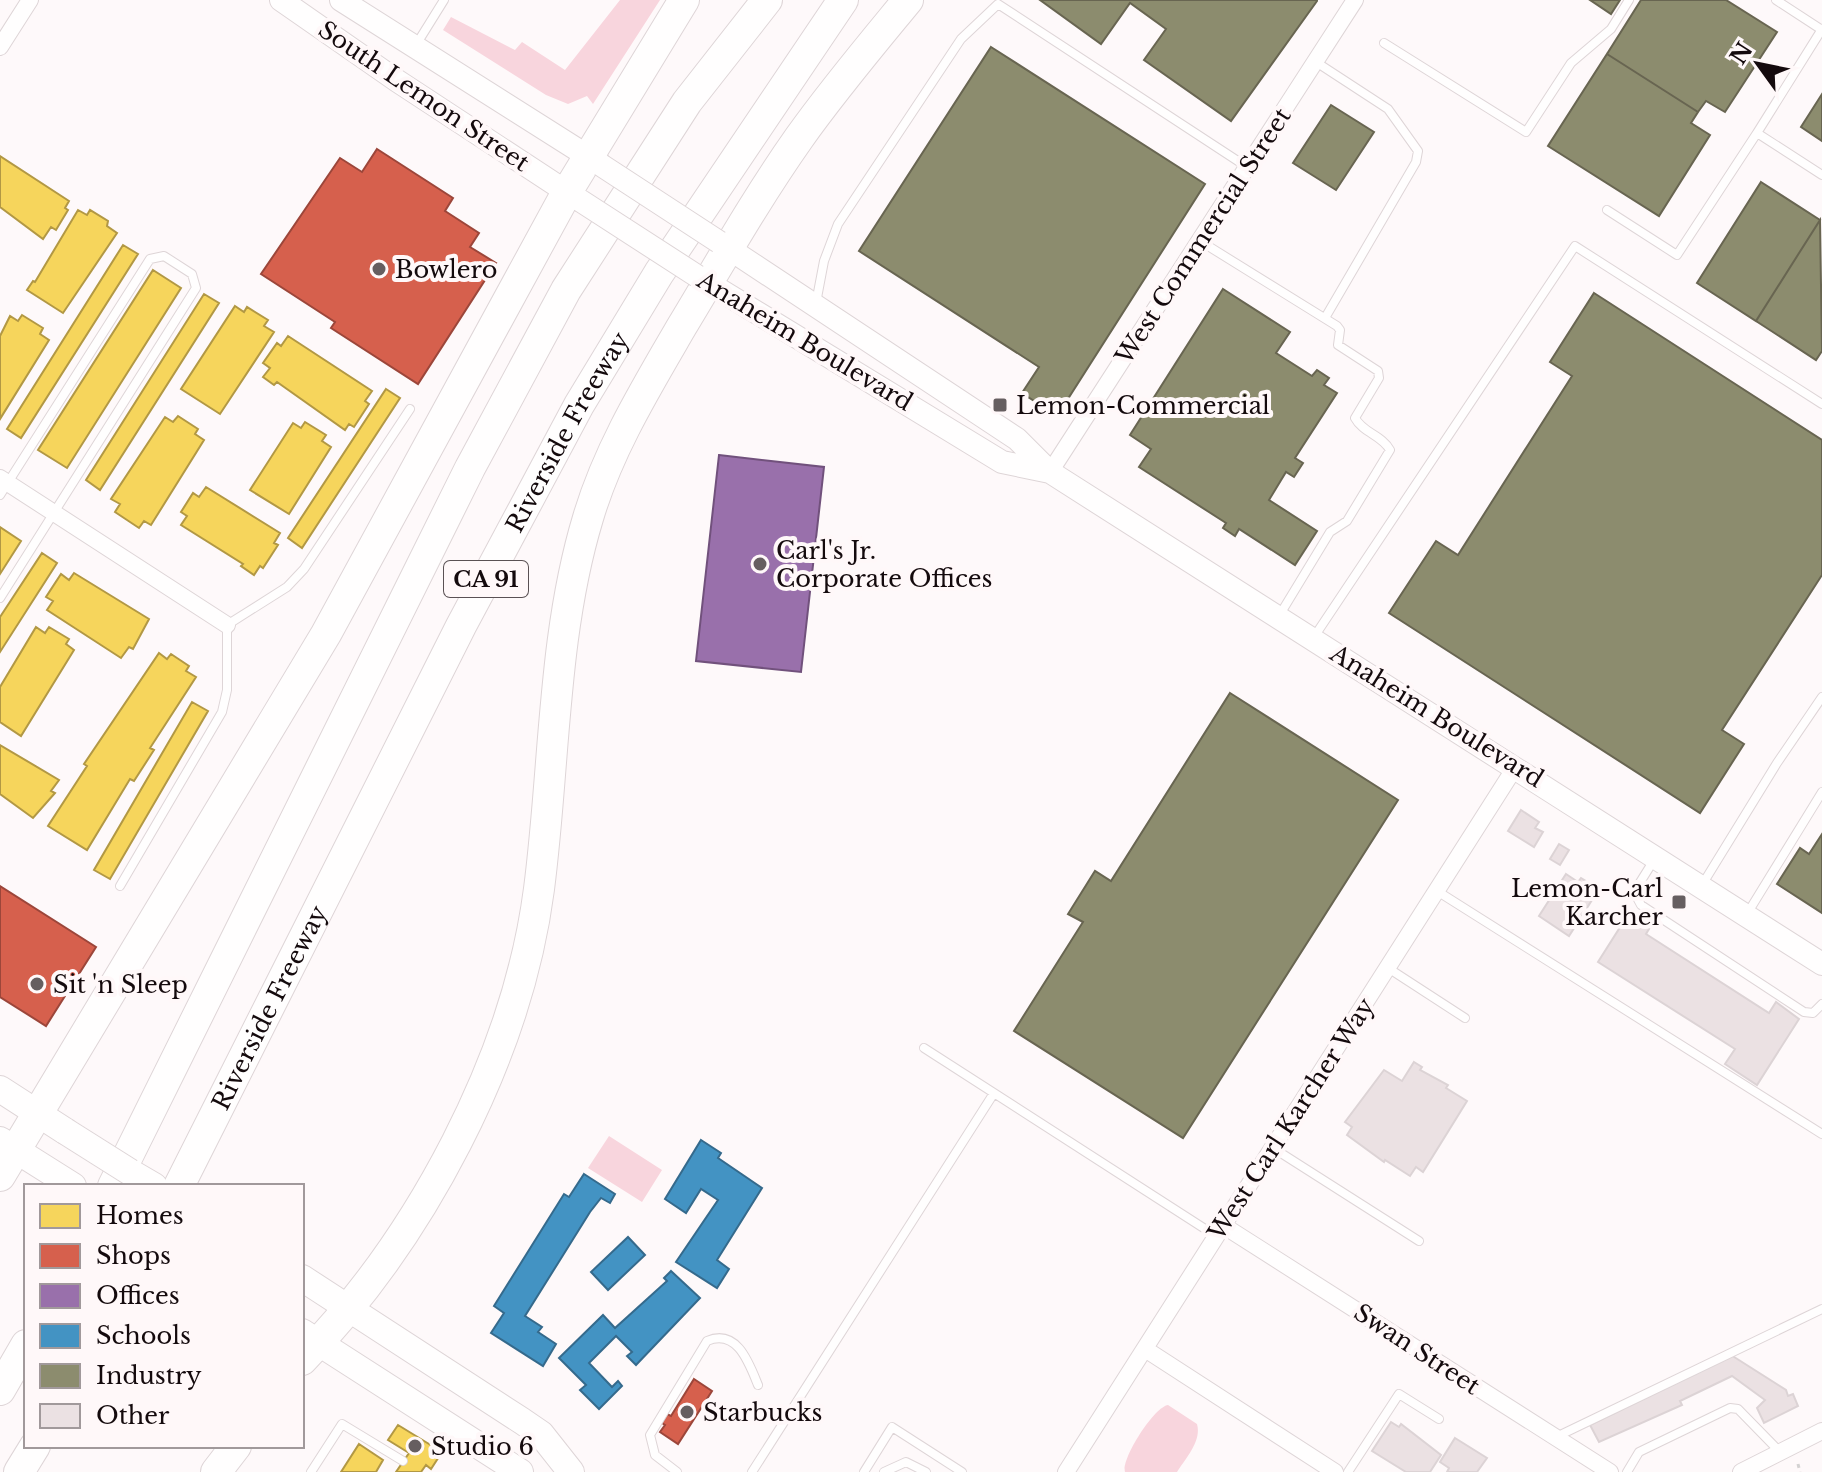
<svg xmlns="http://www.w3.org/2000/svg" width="1822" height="1472" font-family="'Libre Baskerville',serif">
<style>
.green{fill:#f8d5dd}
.homes{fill:#f6d55c;stroke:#b29844;stroke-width:2}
.shops{fill:#d6604d;stroke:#9c463a;stroke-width:2}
.offices{fill:#9970ab;stroke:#71517c;stroke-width:2}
.schools{fill:#4393c3;stroke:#356a8c;stroke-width:2}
.industry{fill:#8c8c6e;stroke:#686551;stroke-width:2}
.building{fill:#ebe1e3;stroke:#dcd3d5;stroke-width:2}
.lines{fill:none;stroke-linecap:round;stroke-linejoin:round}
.lane-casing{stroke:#ded5d7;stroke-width:10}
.street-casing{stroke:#ded5d7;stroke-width:18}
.secondary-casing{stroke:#ded5d7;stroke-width:24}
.primary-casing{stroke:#ded5d7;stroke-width:28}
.highway-casing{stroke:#ded5d7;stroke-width:32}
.path{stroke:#d4d2d2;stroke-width:3;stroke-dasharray:4 4;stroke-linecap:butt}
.lane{stroke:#fffefe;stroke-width:8}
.street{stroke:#fffefe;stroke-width:16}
.secondary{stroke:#fffefe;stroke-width:22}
.primary{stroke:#fffefe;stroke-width:26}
.highway{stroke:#fffefe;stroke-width:30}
.secondary-bridge-casing{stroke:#ded5d7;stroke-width:24;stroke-linecap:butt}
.primary-bridge-casing{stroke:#ded5d7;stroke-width:28;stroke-linecap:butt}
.secondary-bridge{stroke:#fffefe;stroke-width:22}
.primary-bridge{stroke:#fffefe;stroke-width:26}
.poi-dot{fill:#665e60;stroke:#fff8f9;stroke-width:3}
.labels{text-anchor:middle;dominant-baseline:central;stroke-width:8;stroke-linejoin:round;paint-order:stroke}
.shield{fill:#fff8f9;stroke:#5a5154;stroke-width:2}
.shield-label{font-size:22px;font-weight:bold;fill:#140a0d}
.street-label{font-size:24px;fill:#140a0d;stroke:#fff8f9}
.poi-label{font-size:24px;fill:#140a0d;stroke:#fff8f9;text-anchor:start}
</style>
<rect width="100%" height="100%" fill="#fef9fa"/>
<path class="green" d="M620,0H660L593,104L587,96L568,104L546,95L443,30L451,17L515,50L522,42L565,70Z
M609,1136L662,1170L642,1202L588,1168Z
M1168,1405L1197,1424C1202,1441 1185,1459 1177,1472H1125C1121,1459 1154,1407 1168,1405Z"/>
<path class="homes" d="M0,156L69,201L65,208L68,210L56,230L51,227L43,239L0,207Z
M78,210L87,215L90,210L108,221L107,226L117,233L63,313L27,290L33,281L35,282Z
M123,245L138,254L21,438L7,429Z
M153,270L181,288L67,468L38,450Z
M204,294L219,303L100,490L86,480Z
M235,306L244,312L247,307L268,320L264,326L274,332L220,414L181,389Z
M22,315L43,328L40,334L49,340L0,419V336L10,316L18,321Z
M288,336L372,391L365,401L369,404L354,427L349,424L345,430L277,382L274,385L263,377L270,368L263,363L277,343L281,346Z
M386,389L400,398L302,548L288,538Z
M178,416L198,429L195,434L204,440L151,525L144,521L139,528L115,512L120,504L111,499L165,417L173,422Z
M305,422L326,435L322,441L331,447L289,514L250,490L293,423L301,428Z
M206,487L280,533L274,543L278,545L263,568L260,566L254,575L241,566L243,564L181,525L187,516L181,512L193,493L199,497Z
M0,527L21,541L0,574Z
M42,553L57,563L0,652V617Z
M74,573L149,619L133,649L129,647L121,658L47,610L53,601L46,597L61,574L69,580Z
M36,627L45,633L49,627L69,639L66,644L74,650L21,736L0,722V687Z
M159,653L167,659L171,654L189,666L186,671L196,677L150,748L154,750L134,781L130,779L87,850L48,826L87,766L84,764Z
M192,702L208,711L110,879L94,870Z
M0,745L59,780L51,791L55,793L33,818L0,794Z
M398,1425L442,1452L431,1469L426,1465L421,1472H396L409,1453L388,1440Z
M359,1444L383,1460L376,1472H341Z"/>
<path class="shops" d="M377,149L453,198L445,211L479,233L470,247L496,263L418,384L331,328L335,322L261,274L340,158L362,172Z
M0,886L96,947L46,1026L0,997Z
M694,1379L712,1391L678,1444L660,1432L665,1425L662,1423L667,1414L671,1416Z"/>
<path class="offices" d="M719,455L824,467L801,672L696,661Z"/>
<path class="schools" d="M701,1140L721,1153L718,1158L762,1188L717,1260L729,1269L717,1288L676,1262L718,1200L701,1189L686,1213L665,1199Z
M584,1174L615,1194L610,1203L601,1198L590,1212L525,1316L542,1327L538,1332L556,1344L543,1366L491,1333L504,1313L494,1306L564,1194L569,1197Z
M628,1237L645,1255L608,1290L591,1272Z
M671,1271L700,1298L636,1365L627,1356L632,1352L616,1336L589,1363L612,1387L618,1381L622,1386L599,1409L580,1390L586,1385L559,1358L603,1315L615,1328L667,1281L664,1278Z"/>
<path class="industry" d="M1040,0H1317V1L1231,121L1144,60L1166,29L1130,3L1101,44Z
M1590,0H1620L1611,14Z
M1641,0H1726L1777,32L1725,112L1706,101L1698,112L1607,54Z
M991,47L1205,184L1057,416L1022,393L1039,367L859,251Z
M1607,54L1698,112L1691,123L1710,135L1659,216L1548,146Z
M1822,94V141L1801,127Z
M1331,105L1374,132L1336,190L1293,163Z
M1761,182L1820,220L1756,321L1697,283Z
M1820,220L1822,351L1816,360L1756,321Z
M1223,289L1290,332L1276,353L1312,376L1317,370L1329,378L1324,385L1337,393L1295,458L1303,463L1294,477L1286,472L1269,500L1317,531L1295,565L1239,529L1235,536L1223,528L1226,523L1139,467L1151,449L1130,435Z
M1594,293L1822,440V575L1722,730L1744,744L1700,813L1389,613L1436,541L1458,555L1572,376L1550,362Z
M1230,693L1398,800L1183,1138L1014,1031L1083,922L1068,914L1095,871L1111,881Z
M1822,834V913L1777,884L1800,848L1809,854Z"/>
<path class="building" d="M1521,810L1539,822L1535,828L1543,832L1534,847L1508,831Z
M1559,844L1569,850L1560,865L1550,859Z
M1566,874L1578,882L1581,878L1599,889L1569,936L1539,916Z
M1631,910L1652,924L1646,934L1769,1013L1776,1002L1799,1019L1757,1085L1725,1064L1735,1049L1598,962Z
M1414,1062L1422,1067L1420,1070L1448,1085L1446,1088L1467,1101L1423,1172L1416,1167L1410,1176L1385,1160L1384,1162L1347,1135L1352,1127L1345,1122L1384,1070L1402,1081Z
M1731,1355L1786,1390L1788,1396L1793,1394L1798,1406L1764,1423L1757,1408L1765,1400L1732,1376L1680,1401L1682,1405L1599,1442L1590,1425Z
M1391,1422L1399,1427L1401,1424L1441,1455L1430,1472H1406L1372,1451Z
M1455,1438L1487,1458L1477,1472H1447L1449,1468L1440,1462Z"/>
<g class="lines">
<g class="lane-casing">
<path id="lane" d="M1776,0L1822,30
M1822,29L1757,133L1822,175
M1384,43L1526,132L1571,63L1611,29L1629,0
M416,45L444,0
M1316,62L1388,109L1418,151L1416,162L1325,318
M1607,210L1677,255L1757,133
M1200,241L1337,326L1340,330L1338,345L1378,371L1379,378L1355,418C1363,433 1382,435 1390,450L1347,521L1330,532L1279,616
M816,303L824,261L838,224L961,39L998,4L1247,167
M0,495L150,259L164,256L192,274L196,288L0,598
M1314,637L1575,246L1822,404
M1654,860L1634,892L1641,905L1804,1012L1813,1013L1822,1004
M1702,885L1777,763L1822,697
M120,886L222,712L227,690V625L287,587L304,569L410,409
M1437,891L1822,1134
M1747,914L1822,792
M1388,968L1465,1018
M924,1048L1216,1236
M1273,1148L1419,1241
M1556,1437L1822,1309
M311,1472L342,1424L403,1461
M677,1472L655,1455L650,1435L707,1341C737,1328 749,1363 758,1385
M752,1472L994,1093
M864,1472L892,1427L962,1472
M884,1472L906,1462L926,1472
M1348,1472L1399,1394L1439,1419
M1627,1472L1639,1452L1730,1408L1738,1409L1779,1451"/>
</g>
<g class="street-casing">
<path id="street" d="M0,47L30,0
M1050,472L1355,0
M0,478L227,625
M1224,1226L1610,1472
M1145,1349L1335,1472
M1066,1472L1516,766
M1741,1472L1822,1431"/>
</g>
<g class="secondary-casing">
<path id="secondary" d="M281,0L396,80L579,200
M341,0L600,164
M719,242L1017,439L1050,472L1822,964
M697,276L1002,462L1050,472"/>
</g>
<g class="primary-casing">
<path id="primary" d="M0,1089L65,1131
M0,1140L73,1186
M130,1172L154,1186
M302,1278L522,1421L541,1434L571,1472
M302,1332L520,1472"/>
</g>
<g class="highway-casing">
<g id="highway">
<path d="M0,1176L326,634L567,192L684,0"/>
<path d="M113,1186L470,468L566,290L687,102L767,0"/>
<path id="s1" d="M179,1186L461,626L579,405L659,273L843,0"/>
<path d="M302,1360C420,1239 517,1058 539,889C555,766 552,637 588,518C608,450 646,388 682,326C720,263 756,199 799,138C833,90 871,45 908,0"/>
<path d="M0,1390L26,1345"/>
<path d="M19,1472L35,1446"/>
<path d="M216,1472L236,1446"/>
</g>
</g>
<path class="path" d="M1798,1464L1800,1472"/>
<use href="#lane" class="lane"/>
<use href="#street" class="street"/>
<use href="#secondary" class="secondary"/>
<use href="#primary" class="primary"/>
<use href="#highway" class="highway"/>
<g class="secondary-bridge-casing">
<path id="secondary-bridge" d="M601,165L719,242
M581,201L697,276"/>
</g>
<g class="primary-bridge-casing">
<path id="primary-bridge" d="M65,1131L130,1172"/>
</g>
<use href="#secondary-bridge" class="secondary-bridge"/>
<use href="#primary-bridge" class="primary-bridge"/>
</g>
<g class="poi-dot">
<circle cx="379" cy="269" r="8"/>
<rect x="992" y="397" width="16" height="16" rx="4"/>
<circle cx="760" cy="564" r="8"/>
<rect x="1671" y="894" width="16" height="16" rx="4"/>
<circle cx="37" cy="984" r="8"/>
<circle cx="687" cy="1412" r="8"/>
<circle cx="415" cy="1446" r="8"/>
</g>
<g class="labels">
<rect class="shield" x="444" y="561" width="84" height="36" rx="6"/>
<g class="shield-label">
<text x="486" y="579">CA 91</text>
</g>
<g class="street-label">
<text transform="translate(424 96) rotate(34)">South Lemon Street</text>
<text transform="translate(1203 236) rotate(-57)">West Commercial Street</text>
<text transform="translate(805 341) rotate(31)">Anaheim Boulevard</text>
<text stroke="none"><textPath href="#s1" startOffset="848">Riverside Freeway</textPath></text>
<text transform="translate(1437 716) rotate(32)">Anaheim Boulevard</text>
<text stroke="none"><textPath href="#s1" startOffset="200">Riverside Freeway</textPath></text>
<text transform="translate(1291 1119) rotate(-57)">West Carl Karcher Way</text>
<text transform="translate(1417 1349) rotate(33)">Swan Street</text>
</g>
<g class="poi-label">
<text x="395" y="269">Bowlero</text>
<text x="1016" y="405">Lemon-Commercial</text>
<text x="776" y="550">Carl's Jr.<tspan x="776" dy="28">Corporate Offices</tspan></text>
<text x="1663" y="888" text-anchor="end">Lemon-Carl<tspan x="1663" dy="28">Karcher</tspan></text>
<text x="53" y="984">Sit 'n Sleep</text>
<text x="703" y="1412">Starbucks</text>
<text x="431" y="1446">Studio 6</text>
</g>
</g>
<rect x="24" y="1184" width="280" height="264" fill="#fff8f9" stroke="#a1999b" stroke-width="2"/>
<rect x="40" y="1204" width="40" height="24" fill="#f6d55c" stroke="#a1999b" stroke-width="2"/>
<text x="96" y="1224" font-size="24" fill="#140a0d">Homes</text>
<rect x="40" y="1244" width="40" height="24" fill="#d6604d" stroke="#a1999b" stroke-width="2"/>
<text x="96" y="1264" font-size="24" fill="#140a0d">Shops</text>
<rect x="40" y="1284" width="40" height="24" fill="#9970ab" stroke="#a1999b" stroke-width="2"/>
<text x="96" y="1304" font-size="24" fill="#140a0d">Offices</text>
<rect x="40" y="1324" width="40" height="24" fill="#4393c3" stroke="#a1999b" stroke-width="2"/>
<text x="96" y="1344" font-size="24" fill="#140a0d">Schools</text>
<rect x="40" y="1364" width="40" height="24" fill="#8c8c6e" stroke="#a1999b" stroke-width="2"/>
<text x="96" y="1384" font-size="24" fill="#140a0d">Industry</text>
<rect x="40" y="1404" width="40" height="24" fill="#ebe1e3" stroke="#a1999b" stroke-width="2"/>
<text x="96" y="1424" font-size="24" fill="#140a0d">Other</text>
<g transform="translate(1758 64) rotate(303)" stroke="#fff8f9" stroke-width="6" paint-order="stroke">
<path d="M0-6L14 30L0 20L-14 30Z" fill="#140a0d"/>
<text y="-12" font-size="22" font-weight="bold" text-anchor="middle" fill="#140a0d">N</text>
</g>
</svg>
